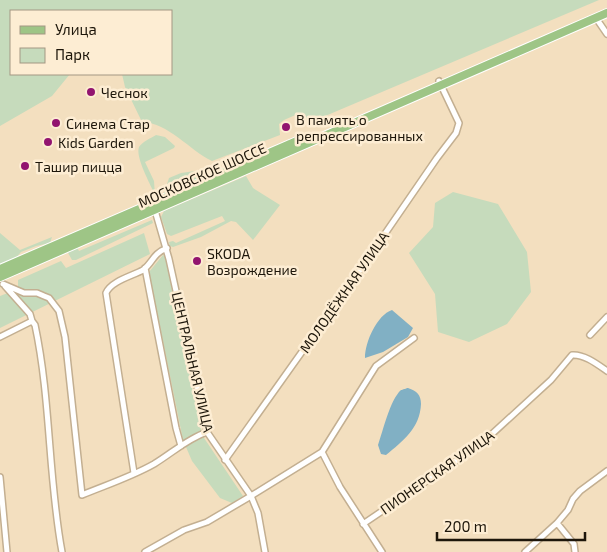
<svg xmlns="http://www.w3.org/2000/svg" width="607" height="552" font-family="'Exo 2',sans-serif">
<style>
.green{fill:#c6dbbc}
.water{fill:#81b0c4}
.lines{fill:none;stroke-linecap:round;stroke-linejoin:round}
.minor-casing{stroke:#c3af91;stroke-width:8}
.primary-casing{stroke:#fff;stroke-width:10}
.minor{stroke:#fff;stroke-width:5}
.primary{stroke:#9ec586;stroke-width:8}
.poi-dot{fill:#92146f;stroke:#fdedd3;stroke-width:2}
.labels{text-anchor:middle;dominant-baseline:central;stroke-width:5;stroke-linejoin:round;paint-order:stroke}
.poi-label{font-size:14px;fill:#1d160a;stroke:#fdedd3;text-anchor:start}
.street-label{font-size:14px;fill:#1d160a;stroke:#fdedd3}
</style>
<rect width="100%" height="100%" fill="#f3dfbf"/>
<path class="green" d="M0,0H599L311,122L300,113L284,120L279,124L280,135L212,161C189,150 169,123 142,122L125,87L122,74H171V11H11V74H70L52,96L0,126Z
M156,135L165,137L175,146L174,148L145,162L154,181L155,195C151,185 135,157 139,147C142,142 151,138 156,135Z
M202,170L204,174L201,179L166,194L164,193L169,178L181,173Z
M246,176L253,188L280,205L253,240L236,222L231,221L201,237L173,247L170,246L169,242L173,241L176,243L225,221L222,216L171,236L167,234L161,217L164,211Z
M453,192L498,204L527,252L531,292L507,324L469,342L438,332L435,294L409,253L433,227L435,203Z
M152,220L153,223L76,260H72L67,251L77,247L79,251Z
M0,233L20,250L52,237L50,243L36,246L21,252L15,259L4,265L0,264Z
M144,233L150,254L0,328V296L18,289V280L61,261L66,268Z
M163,255L165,256L202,435L243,496L232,503L220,498L192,461L183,440L149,272Z"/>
<path class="water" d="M392,310L413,328L408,337L383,352L365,358C365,342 377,315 392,310Z
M408,388C417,391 421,395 421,404C420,428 403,441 386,455L381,454L378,445C383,431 390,400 401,390C402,390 407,388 408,388Z"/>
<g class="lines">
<g class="minor-casing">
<path id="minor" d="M596,18L607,34
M154,207L169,259L207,432L251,496L258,513L265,552
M145,268L176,428L181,446
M3,284L24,293H37L44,296L49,298L59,311L65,337L82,495C106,485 131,477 154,464C172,453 187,439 207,432
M5,286L30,314L32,321L35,325C51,400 48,477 62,552
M590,335L607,317
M0,337L32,321
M322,452L340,487L382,552
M225,460L358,273L437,158L456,133L459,123L439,81
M134,473L106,293C111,281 132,276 143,270C153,263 152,254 167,248
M0,477L7,552
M557,523L574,544L575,552
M363,524L481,444L551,380L572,355C584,354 597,364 607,371
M145,552L184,530L207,522L251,496L322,452L376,366L414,338
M525,552L557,523L568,510L573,499L580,491L607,471"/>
</g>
<g class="primary-casing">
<path id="primary" d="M0,269L297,141
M0,277L607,13"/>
</g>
<use href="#minor" class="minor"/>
<use href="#primary" class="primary"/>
</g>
<g class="poi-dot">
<circle cx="91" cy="92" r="5"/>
<circle cx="56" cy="123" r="5"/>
<circle cx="286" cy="127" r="5"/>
<circle cx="48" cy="142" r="5"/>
<circle cx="25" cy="166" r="5"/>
<circle cx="197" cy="261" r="5"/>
</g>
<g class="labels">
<g class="poi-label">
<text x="101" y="92">Чеснок</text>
<text x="296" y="119">В память о<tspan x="296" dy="16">репрессированных</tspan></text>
<text x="66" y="123">Синема Стар</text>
<text x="58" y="142">Kids Garden</text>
<text x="35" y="166">Ташир пицца</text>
<text x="207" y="253">SKODA<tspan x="207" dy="16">Возрождение</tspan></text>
</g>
<g class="street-label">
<text transform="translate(202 175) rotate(-24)">МОСКОВСКОЕ ШОССЕ</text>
<text transform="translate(344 292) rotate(-55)">МОЛОДЁЖНАЯ УЛИЦА</text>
<text transform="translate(193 362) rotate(77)">ЦЕНТРАЛЬНАЯ УЛИЦА</text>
<text transform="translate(437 472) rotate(-35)">ПИОНЕРСКАЯ УЛИЦА</text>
</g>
</g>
<rect x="10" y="10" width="162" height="65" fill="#fdedd3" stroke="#a39783"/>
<rect x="20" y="26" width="25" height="8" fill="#9ec586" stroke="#a39783"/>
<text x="55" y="35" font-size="15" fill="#1d160a">Улица</text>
<rect x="20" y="48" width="25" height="15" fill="#c6dbbc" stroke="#a39783"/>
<text x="55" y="60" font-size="15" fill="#1d160a">Парк</text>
<path d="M437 532v8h148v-8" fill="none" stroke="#1d160a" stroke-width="2.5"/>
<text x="444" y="532" font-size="15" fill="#1d160a" stroke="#fdedd3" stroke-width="4" paint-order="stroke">200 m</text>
</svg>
